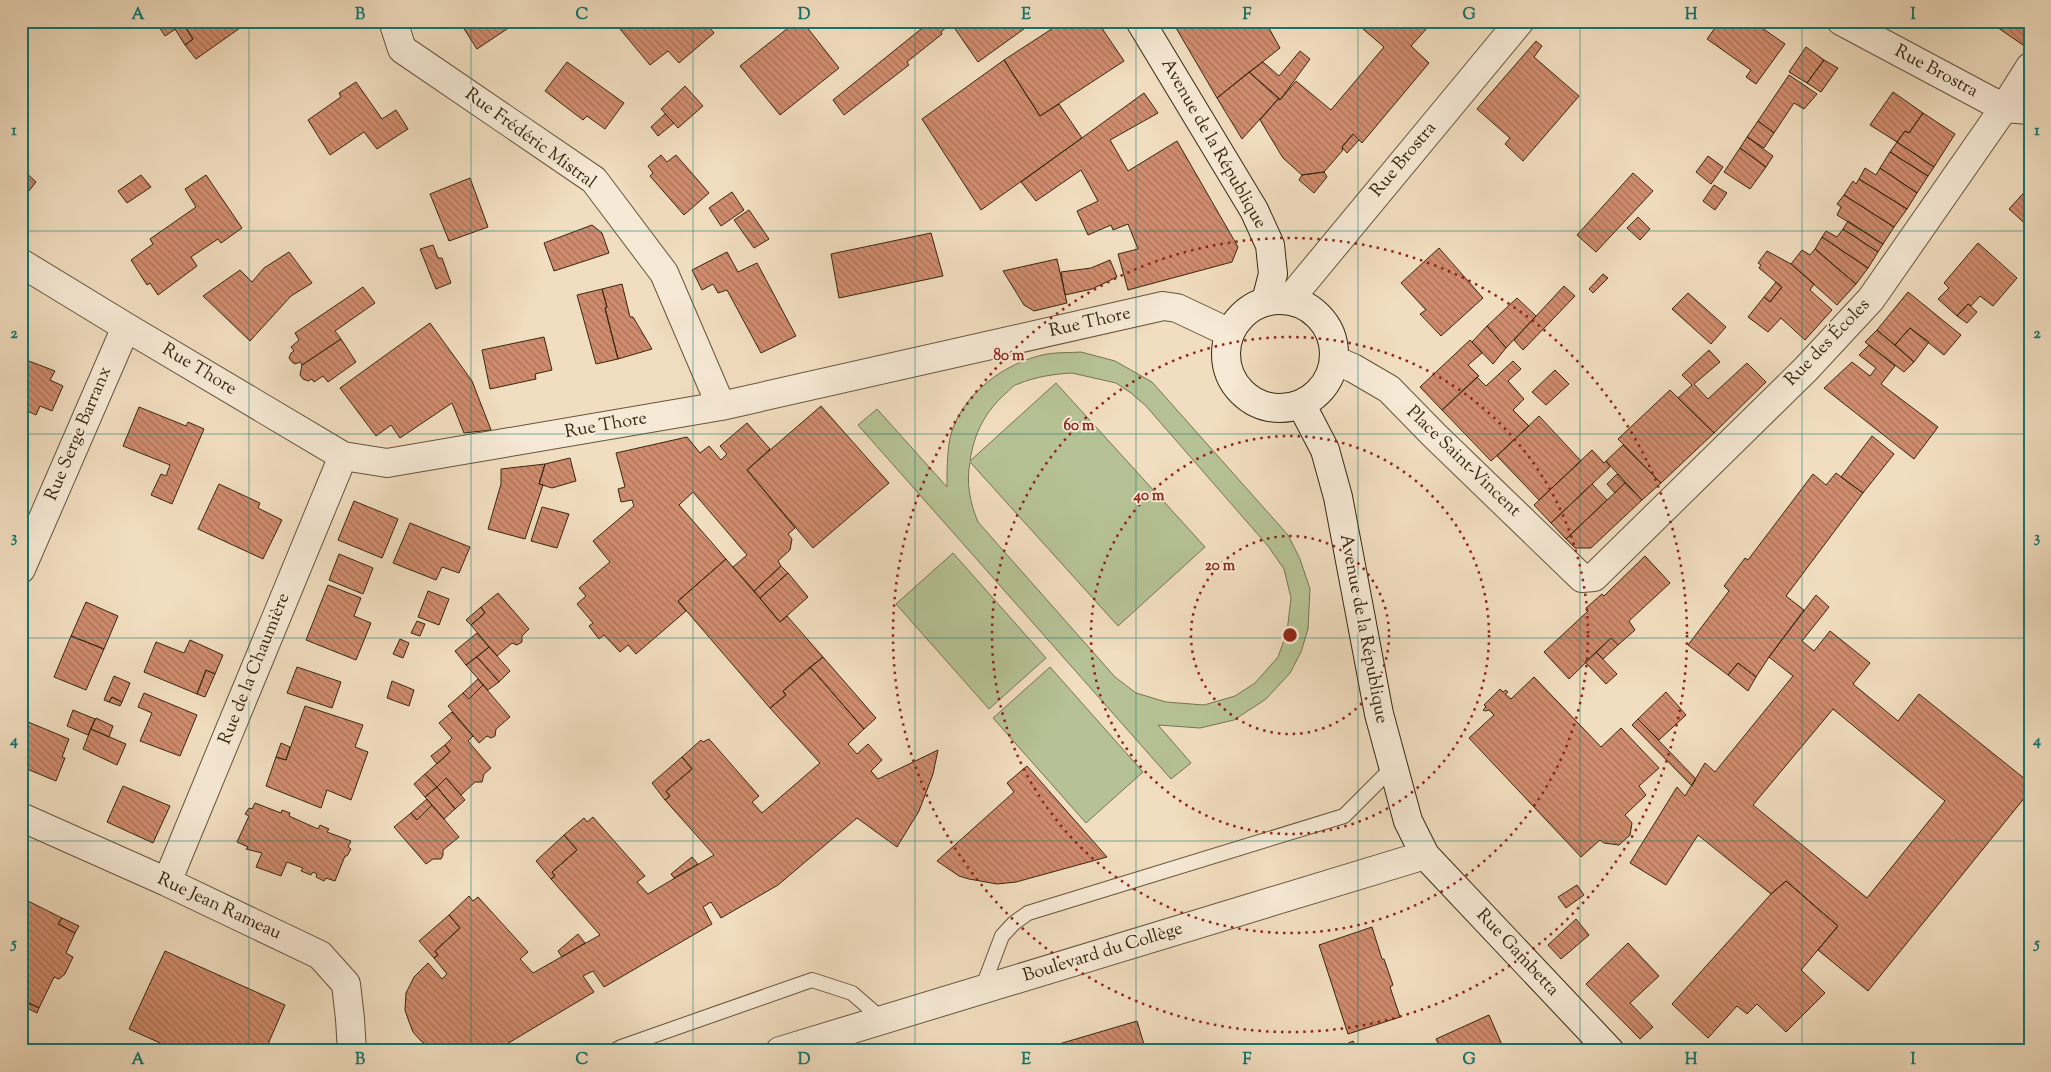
<svg xmlns="http://www.w3.org/2000/svg" width="2051" height="1072" font-family="'Sorts Mill Goudy',serif">
<style>
.grass{fill:#b6c295;stroke:#767452;fill-rule:evenodd}
.building{fill:url(#building-back-hatch);stroke:#37270f;fill-rule:evenodd}
.lines{fill:none;stroke-linecap:round;stroke-linejoin:round}
.service-casing{stroke:#66543b;stroke-width:16}
.minor-casing{stroke:#66543b;stroke-width:30}
.tertiary-casing{stroke:#66543b;stroke-width:30}
.secondary-casing{stroke:#37270f;stroke-width:30}
.service{stroke:#f6e9d5;stroke-width:14}
.minor{stroke:#f6e9d5;stroke-width:28}
.tertiary{stroke:#f6e9d5;stroke-width:28}
.secondary{stroke:#f6e9d5;stroke-width:28}
.grid{fill:none;stroke:#0f766e;stroke-width:1;stroke-opacity:0.55}
.ring{fill:none;stroke:#8f2418;stroke-width:2.5;stroke-dasharray:2.5 5}
.labels{text-anchor:middle;dominant-baseline:central;stroke-width:4;stroke-linejoin:round;paint-order:stroke}
.street-label{font-size:18px;fill:#37270f;stroke:#f6e9d5}
.centre{fill:#8f2418;stroke:#f6e9d5;stroke-width:2.5}
.ring-label{font-size:15px;text-anchor:middle;font-weight:bold;fill:#8f2418;stroke:#f6e9d5;stroke-width:4;stroke-linejoin:round;paint-order:stroke}
.neatline{fill:none;stroke:#0f766e;stroke-width:2}
.grid-label{font-size:16px;text-anchor:middle;font-weight:bold;fill:#0f766e}
</style>
<defs>
<pattern id="building-back-hatch" width="6" height="6" patternUnits="userSpaceOnUse" patternTransform="scale(1.25)"><rect width="6" height="6" fill="#d08c6e"/><path d="M-1 5l2 2M0 0l6 6M5-1l2 2" fill="none" stroke="#aa7259"/></pattern>
</defs>
<rect width="100%" height="100%" fill="#f1ddbf"/>
<filter id="stains"><feTurbulence type="fractalNoise" baseFrequency=".004" numOctaves="4"/><feColorMatrix values="0 0 0 0 .2 0 0 0 0 .09 0 0 0 0 .02 0 0 0 .5 -.17"/></filter>
<radialGradient id="worn" r=".72"><stop offset=".6" stop-color="#630" stop-opacity="0"/><stop offset="1" stop-color="#630" stop-opacity=".3"/></radialGradient>
<path class="grass" d="M1081,352L1115,361L1152,382L1288,535L1300,559L1310,589L1308,629L1301,652L1290,673L1266,699L1234,720L1200,728L1158,725L1191,763L1171,779L858,425L877,409L947,487C947,471 947,454 950,438C960,395 1005,362 1047,354C1058,352 1070,353 1081,352ZM1072,373L1116,383L1131,393L1146,406L1268,546L1284,569L1291,598L1287,632L1278,657L1255,683L1235,696L1204,705L1166,702L1136,693L1115,677L978,522C970,503 966,484 970,462L1118,626L1205,547L1056,383L970,461C974,433 985,412 1006,393C1010,390 1013,385 1018,384C1035,377 1053,374 1072,373Z
M953,553L1046,658L989,709L896,604Z
M1050,667L1143,772L1086,823L993,718Z"/>
<path class="building" d="M155,21H236L240,28L196,59L185,45L193,39L183,24L165,36Z
M459,21H519L477,49Z
M628,21H704L714,33L679,63L668,51L650,65L620,29Z
M704,21H714L708,26Z
M797,21H802L839,68L780,115L740,66Z
M931,21H1035L978,62L951,23L941,32L942,34L907,62L909,65L844,115L833,100Z
M1064,21H1097L1124,61L1040,116L1004,60Z
M1172,21H1265L1280,48L1217,98Z
M1369,21H1423L1428,27L1411,46L1429,63L1362,143L1353,134L1342,147L1343,150L1324,172L1302,175L1283,158L1260,120L1279,98L1280,100L1296,81L1331,110L1384,47L1363,29Z
M1720,21H1736L1745,27L1749,21H1752L1785,44L1756,84L1746,77L1751,70L1707,39Z
M1988,21H2030V36L2023,45Z
M183,24L193,39L185,45L175,29Z
M1536,41L1542,46L1534,57L1579,96L1523,161L1505,144L1510,138L1477,109Z
M1806,47L1824,60L1807,83L1789,72Z
M1300,51L1310,59L1280,100L1249,72L1263,62L1279,76Z
M1004,60L1040,116L1059,104L1082,138L981,210L922,119Z
M1824,60L1838,68L1821,92L1807,83Z
M567,62L624,103L605,129L587,116L583,120L545,91Z
M1249,72L1279,98L1242,139L1217,98Z
M1789,75L1817,94L1804,109L1794,103L1774,133L1758,121Z
M356,82L382,119L396,110L408,129L377,149L364,132L330,155L308,120L341,97L339,93Z
M685,86L703,106L678,128L661,109Z
M1893,92L1923,113L1909,133L1905,131L1897,142L1870,125Z
M1144,93L1158,113L1110,140L1128,171L1177,141L1238,247L1232,262L1128,290L1118,254L1138,249L1128,224L1113,230L1111,225L1088,235L1077,211L1098,201L1081,170L1036,201L1021,182Z
M1923,113L1955,134L1934,167L1897,142L1905,131L1909,133Z
M665,114L674,123L658,136L651,127Z
M1758,121L1774,133L1764,148L1747,137Z
M1353,134L1359,140L1347,153L1342,147Z
M1747,137L1773,156L1766,167L1740,148Z
M1897,142L1934,167L1928,176L1890,152Z
M1740,148L1766,167L1750,189L1724,172Z
M1890,152L1928,176L1917,193L1880,168Z
M661,155L667,162L676,155L709,193L684,215L650,176L653,173L648,166Z
M1708,156L1723,167L1711,184L1696,172Z
M21,168L36,182L21,201Z
M1865,168L1876,175L1880,168L1917,193L1907,209L1859,179Z
M1324,172L1327,177L1314,193L1299,180L1302,175Z
M1633,173L1653,191L1596,252L1577,235Z
M141,175L151,187L127,203L118,191Z
M206,175L242,228L221,243L218,239L191,257L197,266L158,295L150,283L147,285L131,260L153,244L150,239L196,207L185,189Z
M470,178L488,227L449,241L430,194Z
M1859,179L1907,209L1894,227L1844,195L1853,181L1856,184Z
M1714,185L1727,193L1715,210L1703,201Z
M2030,186V228L2009,209Z
M732,192L744,210L721,226L709,208Z
M1844,195L1894,227L1883,244L1837,215L1841,207L1837,204Z
M749,210L769,239L754,248L734,220Z
M1638,217L1650,229L1640,240L1627,228Z
M1848,221L1883,244L1878,252L1843,229Z
M592,225L602,233L609,253L554,271L544,243Z
M1843,229L1878,252L1868,268L1822,237L1826,231L1837,237Z
M931,233L943,276L839,298L831,254Z
M1822,237L1868,268L1856,284L1815,249Z
M1978,243L2017,278L1993,306L1980,296L1971,306L1968,304L1957,316L1938,299L1949,288L1944,283Z
M433,245L438,258H442L451,283L436,289L420,249Z
M1439,248L1483,298L1441,336L1420,314L1426,310L1401,283Z
M1815,249L1856,284L1837,305L1791,264L1802,250L1810,255Z
M1767,251L1791,264L1814,284L1810,290L1832,310L1805,340L1781,318L1768,332L1748,317L1764,297L1770,302L1782,287L1759,268L1761,265L1758,263Z
M289,252L312,283L291,296L250,341L203,296L240,270L252,282L264,268Z
M727,252L738,272L757,263L796,336L761,353L727,290L718,293L713,284L702,290L692,270Z
M1057,259L1067,303L1034,311L1024,305L1003,271Z
M1110,260L1117,277L1092,289L1065,295L1061,272L1091,268Z
M1603,274L1608,278L1593,293L1589,289Z
M1776,282L1782,287L1770,302L1764,297Z
M622,284L630,317H633L652,349L618,359L605,308L607,307L602,289Z
M1564,286L1575,296L1523,350L1514,340Z
M363,287L375,303L335,331L341,339L302,365L300,362L295,364L292,362L289,358L291,353L294,351L291,347L299,340L295,333Z
M602,289L607,307L605,308L618,359L596,364L577,295Z
M1908,292L1961,335L1944,355L1910,328L1895,345L1877,330Z
M1688,293L1726,327L1711,344L1672,309Z
M1517,298L1536,316L1506,348L1487,326Z
M1968,304L1977,312L1967,323L1957,316Z
M430,323L472,381L491,430L464,433L452,403L400,438L391,425L376,436L340,388Z
M1487,326L1506,348L1493,364L1472,342Z
M1910,328L1929,342L1914,362L1895,345Z
M1877,330L1914,362L1904,372L1865,342Z
M544,337L552,370L535,374L536,379L490,389L482,350Z
M341,339L356,362L328,382L323,376L314,382L312,379L308,381L303,379L300,375L302,365Z
M1470,340L1482,353L1468,365L1479,376L1442,410L1420,387Z
M1869,345L1895,366L1881,384L1938,427L1914,459L1824,388L1852,362L1870,376L1876,368L1859,355Z
M1709,350L1720,362L1694,384L1708,399L1747,363L1766,382L1714,433L1678,398L1692,385L1682,375Z
M21,358L55,371L50,380L63,386L52,411L40,406L36,415L21,408Z
M1513,361L1521,369L1508,381L1524,399L1513,410L1529,426L1491,461L1442,410L1477,377L1486,386Z
M1555,370L1569,384L1546,405L1532,392Z
M1670,390L1714,433L1661,483L1618,439Z
M821,406L889,483L813,548L747,470Z
M139,407L186,426L188,422L204,429L172,504L151,495L161,474L166,476L170,465L123,446Z
M1539,416L1581,461L1539,500L1497,456Z
M747,423L770,449L747,470L795,528L788,534L792,539L790,550L778,561L781,566L754,591L733,567L747,555L693,492L679,505L726,559L678,601L686,611L636,654L628,645L620,652L604,635L599,639L589,626L593,623L577,604L586,596L579,588L610,562L593,541L634,506L632,500L621,502L618,489L625,487L616,453L687,437L700,453L709,446L721,460L727,454L720,446Z
M1872,436L1894,454L1863,493L1841,477Z
M1623,445L1661,483L1642,500L1606,461Z
M1592,450L1604,463L1606,461L1610,467L1551,523L1534,505Z
M570,458L576,481L552,488L539,484L545,464Z
M545,464L539,484L543,485L525,539L488,529L501,484V469Z
M1836,473L1863,493L1786,596L1804,610L1769,657L1756,677L1738,663L1728,675L1688,645L1729,591L1724,586L1745,558L1748,560L1813,474L1826,485Z
M1617,474L1625,483L1615,493L1607,484Z
M1625,483L1642,500L1591,548H1575L1566,539Z
M219,484L260,503L258,508L282,520L263,559L198,529Z
M1592,484L1607,500L1566,539L1551,523Z
M354,501L398,519L382,558L338,540Z
M542,507L569,514L557,548L531,541Z
M410,523L470,547L459,573L442,567L436,580L393,563Z
M339,554L373,568L363,594L329,580Z
M1645,556L1670,583L1629,621L1635,630L1618,645L1611,638L1569,679L1544,652L1588,611L1586,608L1602,594L1604,596Z
M726,559L780,622L787,616L823,657L783,691L786,695L770,708L678,601Z
M781,566L788,573L760,598L754,591Z
M788,573L808,597L780,622L760,598Z
M328,585L361,598L354,616L371,623L356,660L306,640Z
M428,591L449,599L439,625L418,617Z
M498,593L529,629L522,636V642L517,645L512,643L497,656L471,625L485,613L481,607Z
M1816,595L1829,607L1802,641L1814,651L1830,631L1870,663L1853,684L1898,721L1919,694L2030,783V791L1868,991L1818,950L1838,926L1786,881L1771,894L1698,835L1666,885L1630,863L1677,787L1685,796L1705,763L1715,772L1793,676L1769,657ZM1833,709L1945,801L1867,898L1753,805Z
M86,602L118,616L104,649L71,636Z
M481,607L485,613L471,625L466,620Z
M417,621L425,624L420,636L411,633Z
M477,633L489,647L466,665L455,651Z
M71,636L104,649L86,690L54,677Z
M1611,638L1618,645L1603,659L1596,652Z
M400,639L409,643L403,658L393,654Z
M190,640L223,655L215,674L206,670L197,694L144,672L156,642L184,653Z
M489,647L510,671L499,682L477,657Z
M1596,652L1617,674L1606,684L1585,662Z
M477,657L499,682L488,690L466,665Z
M823,657L876,718L864,729L810,667Z
M1738,663L1756,677L1748,691L1728,675Z
M297,667L341,682L332,708L287,693Z
M810,667L864,729L848,744L857,754L868,744L882,760L871,771L878,779L938,750L933,774L919,811L897,847L857,818L778,885L721,918L711,902L703,907L712,924L604,987L593,971L583,976L594,992L495,1051H437L421,1041L413,1032L408,1019L405,1010L406,993L414,977L428,963L442,979L447,974L434,958L438,955L435,951L460,928L449,915L469,896L473,901L478,897L528,952L520,959L533,973L600,935L551,879L555,876L552,872L577,850L564,835L584,818L587,822L593,817L645,876L637,882L648,894L714,855L665,800L670,796L666,791L692,769L682,757L701,740L703,742L709,739L759,796L752,802L762,813L820,763L770,708L786,695L783,691Z
M206,670L215,674L205,697L197,694Z
M114,676L130,683L122,702L112,697L109,702L104,700Z
M1534,677L1601,747L1621,728L1659,768L1639,786L1646,795L1625,815L1632,823L1630,835L1619,845L1604,843L1600,840L1581,857L1469,738L1494,715L1489,710L1485,711L1483,710L1486,707L1484,705L1500,689L1503,692L1506,690L1508,692L1505,694L1511,699Z
M478,679L483,685L469,699L463,693Z
M392,681L414,690L409,706L387,698Z
M483,685L510,717L496,729L495,736L491,738L487,736L479,743L448,706L463,693L469,699Z
M1666,692L1686,715L1659,740L1638,719Z
M144,693L197,715L180,756L140,741L152,713L138,707Z
M112,697L122,702L120,706L109,702Z
M305,706L363,725L355,747L368,752L351,800L327,790L321,808L266,786L276,757L286,760Z
M73,710L95,719L88,735L67,726Z
M452,712L473,736L468,741L491,768L484,774L482,782H475L461,795L446,778L437,787L425,774L450,752L445,745L452,738L439,723Z
M96,718L113,726L109,737L91,729Z
M21,719L69,739L62,757L65,758L56,781L27,769L28,763L21,760Z
M1638,719L1696,779L1692,786L1632,725Z
M91,729L126,744L117,765L83,749Z
M281,743L290,747L286,760L276,757Z
M445,745L450,752L437,764L431,756Z
M682,757L692,769L666,791L670,796L665,800L652,783Z
M1027,766L1107,857L1016,882L997,884L969,879L959,876L937,861L1014,792L1007,783Z
M425,774L437,787L425,797L414,784Z
M446,778L465,800L455,809L437,787Z
M123,786L170,806L153,843L107,822Z
M437,787L455,809L444,819L425,797Z
M427,799L432,805L417,820L411,813Z
M255,803L281,813L282,810L290,813L289,816L318,829L320,825L329,829L327,832L351,841L348,847L351,849L347,856H345L335,881L326,878L324,881L316,877L317,874L313,872L311,875L301,871L303,868L287,862L281,876L256,867L262,853L246,849L248,847L237,842L249,816L245,814L249,808L252,809Z
M432,805L459,837L443,850V855L441,859H433L426,864L394,827L411,813L417,820Z
M564,835L577,850L552,872L555,876L551,879L536,861Z
M692,857L698,864L674,878L671,874Z
M1786,881L1838,926L1801,970L1825,993L1786,1032L1757,1004L1747,1014L1737,1006L1708,1038L1672,1004L1771,894Z
M1577,885L1584,895L1566,908L1558,897Z
M28,901L62,918L58,924L75,933L66,953L73,957L65,974L59,979L54,977L39,1008L21,1000V916Z
M449,915L460,928L435,951L438,955L434,958L419,941Z
M62,918L79,926L75,933L58,924Z
M1576,919L1589,935L1561,959L1548,945Z
M1372,927L1382,959H1384L1393,985L1390,987L1400,1017L1348,1034L1319,945Z
M578,934L585,943L562,957L558,951Z
M1628,943L1659,976L1630,1003L1653,1027L1640,1039L1586,984Z
M165,951L285,1005L265,1051H178L129,1029Z
M22,999L39,1008L37,1013L21,1005Z
M1489,1015L1503,1047L1494,1051H1442L1436,1039Z
M1137,1021L1146,1051H1061L1059,1044Z
M1353,1041L1357,1051H1334V1050Z"/>
<g class="lines">
<g class="service-casing">
<path id="service" d="M982,989L1002,936L1014,923L1028,913L1344,816L1392,768
M614,1051L621,1047L812,980L852,993L883,1020"/>
</g>
<g class="minor-casing">
<path id="minor" d="M393,21L402,49L594,180L664,273L721,406
M1841,21L2004,108L2030,110
M21,263L126,327L343,456L387,463L721,406L1163,306L1177,308L1230,333
M1289,300L1520,21
M1334,360L1353,368L1389,389L1434,435L1582,578L1594,577L1806,369L1871,299L2004,108L2030,67
M21,569L126,327
M21,817L167,882L320,955L346,984L350,1019L352,1051
M167,882L343,456"/>
</g>
<g class="tertiary-casing">
<path id="tertiary" d="M780,1051L1425,855"/>
</g>
<g class="secondary-casing">
<path id="secondary" d="M1140,21L1254,210L1270,245L1273,274L1266,301
M1226 354a54 54 0 1 1 108 0a54 54 0 1 1-108 0Z
M1301,404L1325,450L1338,497L1379,714L1408,821L1425,855L1610,1051"/>
</g>
<use href="#service" class="service"/>
<use href="#minor" class="minor"/>
<use href="#tertiary" class="tertiary"/>
<use href="#secondary" class="secondary"/>
</g>
<path class="grid" d="M249,21V1051M471,21V1051M693,21V1051M915,21V1051M1136,21V1051M1358,21V1051M1580,21V1051M1802,21V1051M21,231H2030M21,434H2030M21,638H2030M21,841H2030"/>
<g class="ring">
<circle cx="1290" cy="635" r="99"/>
<circle cx="1290" cy="635" r="199"/>
<circle cx="1290" cy="635" r="298"/>
<circle cx="1290" cy="635" r="397"/>
</g>
<g class="labels">
<g class="street-label">
<text transform="translate(1936 72) rotate(28)">Rue Brostra</text>
<text transform="translate(530 139) rotate(36)">Rue Frédéric Mistral</text>
<text transform="translate(1213 144) rotate(60)">Avenue de la République</text>
<text transform="translate(1404 160) rotate(-50)">Rue Brostra</text>
<text transform="translate(1090 323) rotate(-13)">Rue Thore</text>
<text transform="translate(1828 343) rotate(-46)">Rue des Écoles</text>
<text transform="translate(199 370) rotate(31)">Rue Thore</text>
<text transform="translate(606 426) rotate(-10)">Rue Thore</text>
<text transform="translate(79 434) rotate(-67)">Rue Serge Barranx</text>
<text transform="translate(1463 462) rotate(44)">Place Saint-Vincent</text>
<text transform="translate(1363 629) rotate(79)">Avenue de la République</text>
<text transform="translate(255 669) rotate(-68)">Rue de la Chaumière</text>
<text transform="translate(219 907) rotate(25)">Rue Jean Rameau</text>
<text transform="translate(1103 953) rotate(-17)">Boulevard du Collège</text>
<text transform="translate(1517 953) rotate(47)">Rue Gambetta</text>
</g>
</g>
<circle cx="1290" cy="635" r="8" class="centre"/>
<g class="ring-label">
<text x="1009" y="360">80 m</text>
<text x="1079" y="430">60 m</text>
<text x="1149" y="500">40 m</text>
<text x="1220" y="570">20 m</text>
</g>
<rect width="2051" height="1072" fill="none" stroke="#f1ddbf" stroke-width="55"/>
<rect x="28" y="28" width="1996" height="1016" class="neatline"/>
<g class="grid-label">
<text x="138" y="19">A</text>
<text x="360" y="19">B</text>
<text x="582" y="19">C</text>
<text x="804" y="19">D</text>
<text x="1026" y="19">E</text>
<text x="1247" y="19">F</text>
<text x="1469" y="19">G</text>
<text x="1691" y="19">H</text>
<text x="1913" y="19">I</text>
<text x="14" y="135">1</text>
<text x="2037" y="135">1</text>
<text x="14" y="338">2</text>
<text x="2037" y="338">2</text>
<text x="14" y="542">3</text>
<text x="2037" y="542">3</text>
<text x="14" y="745">4</text>
<text x="2037" y="745">4</text>
<text x="14" y="948">5</text>
<text x="2037" y="948">5</text>
<text x="138" y="1064">A</text>
<text x="360" y="1064">B</text>
<text x="582" y="1064">C</text>
<text x="804" y="1064">D</text>
<text x="1026" y="1064">E</text>
<text x="1247" y="1064">F</text>
<text x="1469" y="1064">G</text>
<text x="1691" y="1064">H</text>
<text x="1913" y="1064">I</text>
</g>
<rect width="100%" height="100%" filter="url(#stains)"/>
<rect width="100%" height="100%" fill="url(#worn)"/>
</svg>
